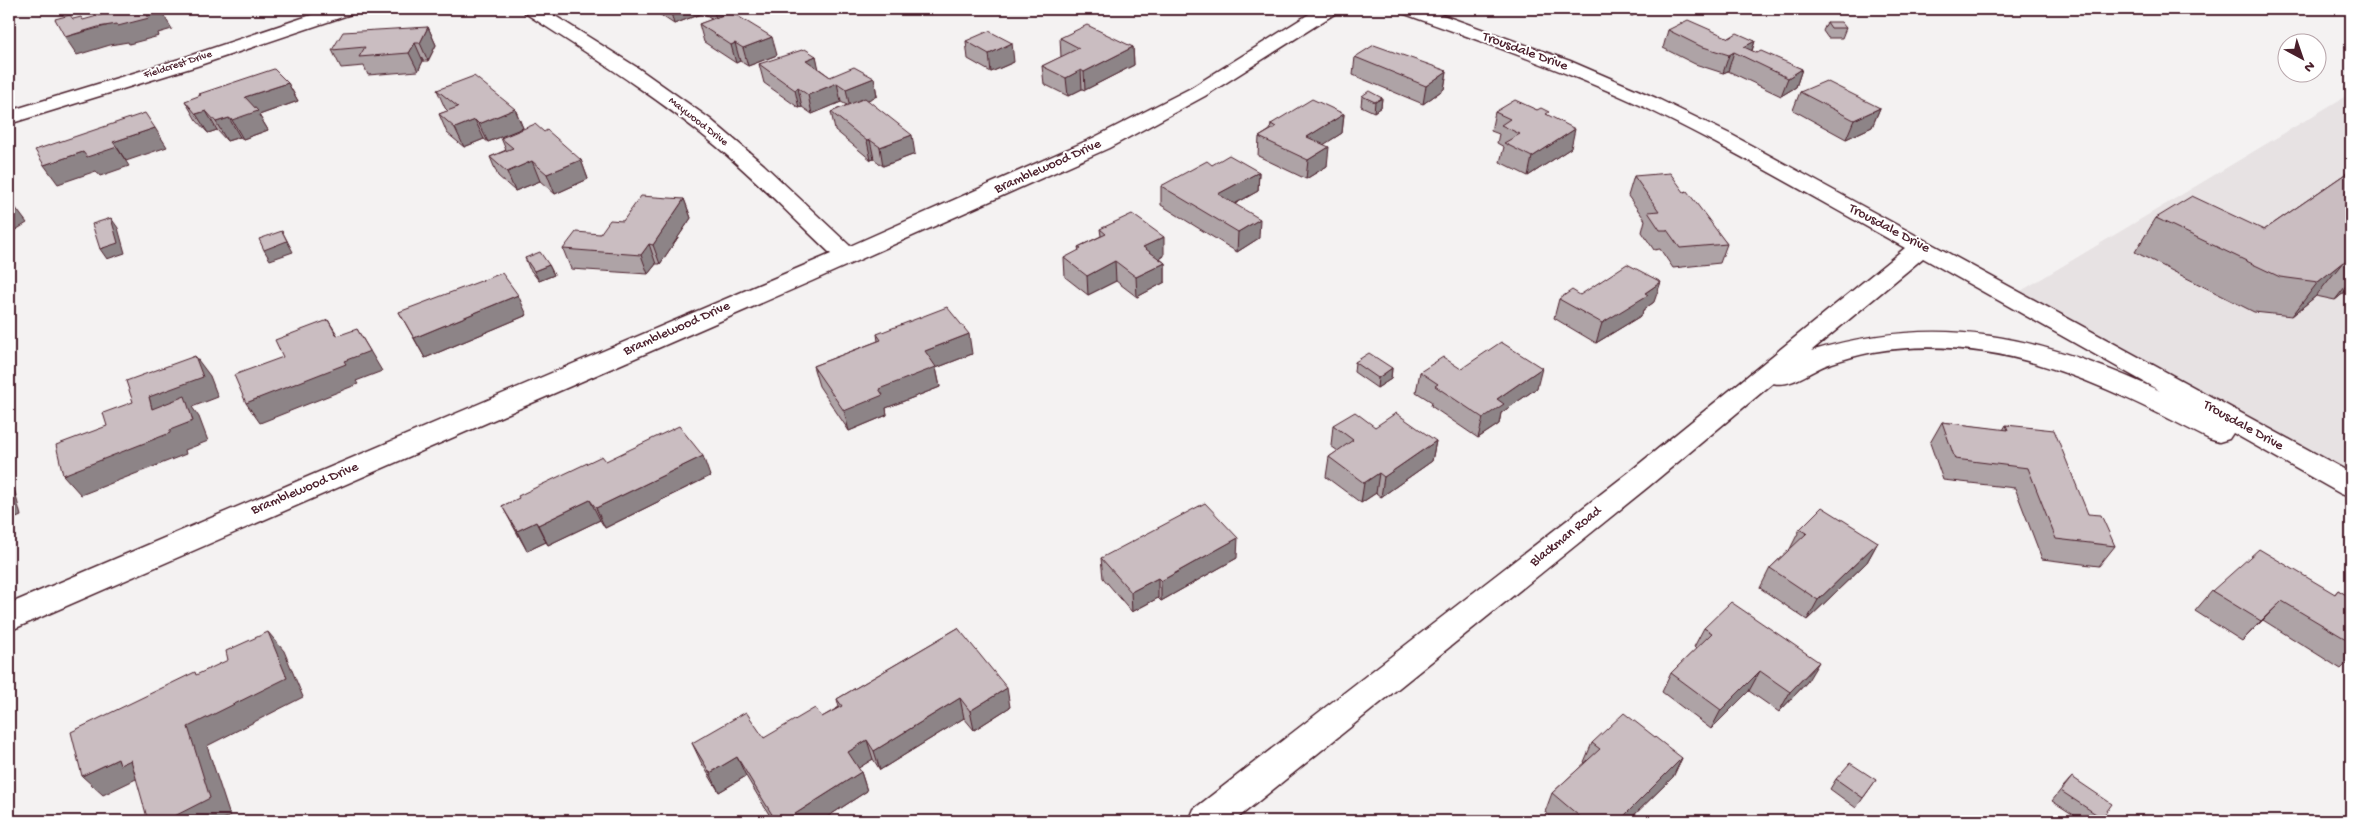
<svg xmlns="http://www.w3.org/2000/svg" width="2360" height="830" font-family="'Gochi Hand',sans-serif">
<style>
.built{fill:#e7e2e3}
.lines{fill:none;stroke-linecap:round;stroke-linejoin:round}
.minor-casing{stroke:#4a1f2b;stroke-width:3}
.minor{fill:#fff;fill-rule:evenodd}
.wall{fill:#aea3a6;stroke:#4a1f2b}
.shaded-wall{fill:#8d8487;stroke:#4a1f2b}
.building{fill:#cabdc1;stroke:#4a1f2b}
.labels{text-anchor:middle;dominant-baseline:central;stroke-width:4;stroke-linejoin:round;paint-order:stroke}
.far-street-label{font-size:11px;fill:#4a1f2b;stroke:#fff}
.street-label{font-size:14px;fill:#4a1f2b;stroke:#fff}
</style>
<rect width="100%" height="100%" fill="#f4f2f2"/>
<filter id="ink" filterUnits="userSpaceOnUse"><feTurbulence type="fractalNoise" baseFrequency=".02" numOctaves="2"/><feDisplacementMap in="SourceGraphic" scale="10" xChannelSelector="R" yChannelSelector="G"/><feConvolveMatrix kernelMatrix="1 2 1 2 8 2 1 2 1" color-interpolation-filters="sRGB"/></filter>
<g filter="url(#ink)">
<path class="built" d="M2351,93V485L2011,297Z"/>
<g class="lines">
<g class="minor-casing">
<path id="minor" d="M329,9H356L354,13L197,66L9,124V111L183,58Z
M523,9H544L638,68L710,119L764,165L850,246L1093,138L1191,88L1317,9H1338L1336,13L1205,96L1109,148L812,281L9,631V604L831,254C793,218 756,179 715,145C656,96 590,55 525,13Z
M1400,9H1426L1570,61L1656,98L1732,135L2351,473V497L2341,494L2233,433L2229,439L2219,442L2209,439C2102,384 1998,331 1873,352C1858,355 1844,359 1829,364C1811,370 1792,388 1773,383L1648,487L1234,821H1189L1194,809L1628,473L1905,248C1818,200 1732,149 1642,106C1564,70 1483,42 1402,13ZM1923,258L2160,391C2040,336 1940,312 1811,351Z"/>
</g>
<use href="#minor" class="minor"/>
</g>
<path class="wall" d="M655,9H740L741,13L735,15L777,55L748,66L740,61L736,63L704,42L699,24L713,19L703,13L674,24L656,12Z
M1179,9H1200L1194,13Z
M1612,9H1643L1632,16Z
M1827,22L1846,28L1842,38H1828L1823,31Z
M428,27L436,45L428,61H423L418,71L368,75L364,66L341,68L332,50Z
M1668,30L1755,41L1752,51L1802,69L1796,87L1781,96L1728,71L1723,73L1695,64L1663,48Z
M1060,38L1133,47L1134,65L1085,90L1082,89L1068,96L1044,84L1042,66L1061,57Z
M966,41L1014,62L991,72L968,59Z
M816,56L818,68L830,77L874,78L877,96L867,100L915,154L883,166L874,159L871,160L835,130L831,112L847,105L841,102L812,114L802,107L799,108L764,83L759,64Z
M1355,57L1447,71L1444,89L1423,104L1353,75Z
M288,83L298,101L259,115L268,130L243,139L240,137L227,141L217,130L208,133L196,120L185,101Z
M437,90L515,109L523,128L488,142L484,139L464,147L447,133L439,114L448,111L445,108Z
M1800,92L1880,108L1872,127L1846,139L1793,110Z
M1362,96L1382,98L1381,107L1374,112L1361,106Z
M1537,110L1548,115L1571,148L1528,176L1500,162L1504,147L1497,143L1499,134L1491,131L1495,112Z
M1344,114L1342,133L1324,144L1327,166L1306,179L1258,156L1259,137L1270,130L1271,124Z
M501,138L581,160L588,179L555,194L540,181L515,191L498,176L490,157L506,150Z
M1212,165L1259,172L1258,191L1235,204L1259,238L1237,252L1161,205V186Z
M2351,170V287L2335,300L2316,296L2292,316L2254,312L2135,252L2156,218L2264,230Z
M1634,176L1684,192L1727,244L1720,263L1673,268L1660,249L1654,250L1642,232L1645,220L1628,196Z
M684,199L691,218L660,264H656L648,274L571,269L563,249L600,234L623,221Z
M1100,229L1164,256L1160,259L1165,263V282L1137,297L1116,281L1088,295L1065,277L1064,258L1079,251L1078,247L1101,236Z
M525,258L549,265L554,275L539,281L529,268Z
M1580,295L1654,302L1643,310L1642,315L1596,343L1554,318L1559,299Z
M399,312L527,315L425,358Z
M877,334L972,354L936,368L940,387L886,408L887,415L849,431L819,386L813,366L878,341Z
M1355,362L1392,368L1391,379L1377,388L1354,372Z
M1461,369L1537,388L1501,413L1499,424L1478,438L1431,406L1432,402L1416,392L1420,372Z
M1942,422L2003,430L2006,425L2088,514L2115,546L2099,566L2042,559L2015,488L1943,480L1930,443Z
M1333,425L1375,427L1436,441L1432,461L1381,497L1376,493L1361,503L1326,477L1329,457L1338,451L1331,446Z
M606,461L710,476L605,528L600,520L548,545L546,542L527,551L502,506Z
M1800,529L1878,542L1867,562L1807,620L1760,588L1770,568L1790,549Z
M1101,558H1237L1161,601L1158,598L1132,612L1103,578Z
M2338,590L2351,598V659L2341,669L2263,620L2242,641L2195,611L2212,591L2335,594Z
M958,628L1010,707L974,730L964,718L880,770L873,759L858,768L861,772L867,791L821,821H773L746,776L719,792L701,762L692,743L764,738L822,717L839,707L837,699Z
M1704,628L1807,682L1779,712L1749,691L1711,729L1662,692L1671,673L1696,649L1694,647Z
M1592,743L1682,758L1673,777L1628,821H1556L1545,812L1552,793L1585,763L1584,762Z
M2072,777L2102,818L2099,821H2083L2052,801L2063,787Z
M1836,779L1876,780L1856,808L1830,789Z"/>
<path class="shaded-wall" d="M670,9H702L703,13L674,24Z
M713,9H740L741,13L717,22Z
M1194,9H1200L1194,13Z
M1634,9H1643L1632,16Z
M161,11L172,29L158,33L159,36L129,44L128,42L110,45L77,55L65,37Z
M428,27L436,45L428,61L420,43Z
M772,37L777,55L748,66L743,48Z
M1755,41L1749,59L1744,47Z
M415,43L423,61L418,71L409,53Z
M735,43L740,61L736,63L731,45Z
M1012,43L1014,62L991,72L989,54Z
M1133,47L1134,65L1085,90L1084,72Z
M1734,52L1728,71L1723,73L1729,55Z
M816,56L820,74L806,60Z
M1802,69L1796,87L1781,96L1788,78Z
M1081,70L1082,89L1068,96L1066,78Z
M1447,71L1444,89L1423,104L1426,86Z
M874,78L877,96L850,108L846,89Z
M288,83L298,101L259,115L268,130L243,139L232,120L245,97Z
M837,83L841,102L812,114L808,95Z
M798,88L802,107L799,108L795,90Z
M1382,98L1381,107L1374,112L1375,102Z
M1880,108L1872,127L1846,139L1854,120Z
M515,109L523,128L488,142L479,124Z
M206,111L217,130L208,133L196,114Z
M1344,114L1342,133L1306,156L1307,137Z
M229,118L240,137L227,141L216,122Z
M475,120L484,139L464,147L455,128Z
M155,128L167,147L126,161L113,142Z
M1575,129L1571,148L1528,176L1532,157Z
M912,135L915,154L883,166L880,147Z
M870,140L874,159L871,160L867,141Z
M117,147L129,166L100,176L96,171L58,184L44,165L83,152Z
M1329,147L1327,166L1306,179L1308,160Z
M581,160L588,179L555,194L547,174Z
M532,161L540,181L515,191L507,172Z
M1259,172L1258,191L1218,213V194Z
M684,199L691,218L660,264L653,245Z
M12,203L27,223L9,234V206Z
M111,218L118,228L125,253L107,259L100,249Z
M1260,219L1259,238L1237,252L1238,232Z
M282,231L293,252L270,260L264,250Z
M1164,237V256L1144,267L1143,247Z
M649,244L656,264L648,274L641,255Z
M1115,261L1116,281L1088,295L1087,276Z
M2343,262L2316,296L2292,316L2318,282Z
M1165,263V282L1137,297L1136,277Z
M549,265L554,275L539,281L534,271Z
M2351,279V287L2335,300Z
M1661,282L1654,302L1643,310L1642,315L1596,343L1602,323Z
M518,295L527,315L425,358L414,338Z
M328,320L340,339L337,336Z
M357,329L382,371L356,381L358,384L260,423L246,403L344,361Z
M969,334L972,354L936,368L940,387L886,408L887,415L849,431L844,411L879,389L925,351Z
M195,356L210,376L218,397L192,407L199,417L208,441L185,450L186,454L81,495L63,475L152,409L149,397Z
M1392,368L1391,379L1377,388L1378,378Z
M1542,368L1537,388L1501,413L1499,424L1478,438L1483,418L1497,399Z
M1436,441L1432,461L1381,497L1384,477Z
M703,456L710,476L605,528L596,508Z
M1379,473L1376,493L1361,503L1364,483Z
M9,482L14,488L21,516L9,521Z
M590,500L600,520L548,545L538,525Z
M536,522L546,542L527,551L517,531Z
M1238,538L1237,558L1161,601V581Z
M1878,542L1867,562L1807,620L1818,600Z
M1158,578V598L1132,612L1131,592Z
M2282,601L2242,641L2261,621Z
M268,632L284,651L303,697L207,746L230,816L220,821H165L188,727Z
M1819,662L1807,682L1779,712L1790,692Z
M1760,671L1749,691L1711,729L1721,710Z
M1007,688L1010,707L974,730L970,711Z
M960,698L964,718L880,770L874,751Z
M867,740L873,759L854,771L848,752Z
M737,757L746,776L719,792L710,773Z
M1682,758L1673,777L1628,821H1619Z
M118,759L131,760L141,784L136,779L103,795L82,776Z
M861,772L867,791L821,821H784Z"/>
<path class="building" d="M122,9H160L161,11L147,15L149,18L118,26L117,24L98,27L65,37L55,19L70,15L73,19L81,17L83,20Z
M731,12L772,37L743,48L735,43L731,45L699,24Z
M1688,20L1729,38L1737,33L1755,41L1744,47L1757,53L1761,51L1802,69L1788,78L1734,52L1729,55L1700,46L1668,30Z
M1827,22H1841L1846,28H1831Z
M1087,25L1133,47L1084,72L1081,70L1066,78L1042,66L1079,48L1060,38Z
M428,27L420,43H415L409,53L359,57L365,47L332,50L343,32Z
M989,31L1012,43L989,54L966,41Z
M1374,45L1447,71L1426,86L1355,57Z
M805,49L816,56L806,60L830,77L854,67L874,78L846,89L837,83L808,95L798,88L795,90L759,64Z
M274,69L288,83L245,97L258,111L232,120L229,118L216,122L206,111L196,114L185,101L201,95L199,94Z
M474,76L515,109L479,124L475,120L455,128L439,114L458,107L437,90Z
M1826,81L1880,108L1854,120L1800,92Z
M1369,91L1382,98L1375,102L1362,96Z
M865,98L912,135L880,147L870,140L867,141L831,112Z
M1312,99L1344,114L1307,137L1329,147L1308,160L1259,137L1276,127L1271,124Z
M1515,100L1537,110L1541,108L1549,112L1546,114L1575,129L1532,157L1504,143L1520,134L1501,125L1510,119L1495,112Z
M145,113L155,128L113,142L117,147L87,157L83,152L44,165L35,150Z
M535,124L544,132L547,130L581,160L547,174L532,161L507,172L490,157L513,148L501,138Z
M1229,155L1259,172L1218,194L1260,219L1238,232L1161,186L1207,161L1212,165Z
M2351,170V264L2343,262L2318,282L2280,277L2156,218L2192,196L2264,230Z
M1670,173L1684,192L1687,191L1727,244L1680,248L1667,230H1660L1648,212L1659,211L1634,176Z
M641,196L684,199L653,245L649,244L641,255L563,249L576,232L600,234L610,220L623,221Z
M1132,214L1164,237L1143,247L1165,263L1136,277L1115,261L1087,276L1064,258L1081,249L1078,247L1106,234L1100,229Z
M111,218L118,243L100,249L92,224Z
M282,231L287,241L264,250L259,239Z
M540,252L549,265L534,271L525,258Z
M1627,264L1661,282L1645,293L1648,295L1602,323L1559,299L1572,290L1580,295Z
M502,273L518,295L414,338L399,312Z
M947,307L969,334L925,351L936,367L879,389L883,395L844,411L813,366L881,340L877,334Z
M328,320L337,336L357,329L370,351L344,361L346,364L246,403L234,375L283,357L275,340Z
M1501,342L1542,368L1497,399L1504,404L1483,418L1435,386L1438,384L1420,372L1443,357L1461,369Z
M1369,353L1392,368L1378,378L1355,362Z
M195,356L203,377L149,397L152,409L185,396L193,421L170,430V433L63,475L56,445L107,426L103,413L133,402L126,381Z
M1355,412L1375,427L1396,413L1436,441L1384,477L1379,473L1364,483L1329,457L1353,440L1333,425Z
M1942,422L2008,430L2006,425L2054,430L2088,514L2101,515L2115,546L2056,539L2028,468L1955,459Z
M679,426L703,456L596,508L590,500L538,525L536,522L517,531L502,506L519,498L518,496L602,456L606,461Z
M1205,503L1238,538L1161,581L1158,578L1131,592L1101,558Z
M1822,507L1878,542L1818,600L1770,568L1807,533L1800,529Z
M2259,549L2335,594L2338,590L2351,598V642L2282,601L2261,621L2212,591Z
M1731,602L1819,662L1790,692L1760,671L1721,710L1671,673L1712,633L1704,628Z
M958,628L1007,688L970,711L960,698L874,751L867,740L848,752L861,772L784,821H776L737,757L710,773L692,743L746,712L764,738L815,708L822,717L842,706L837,699Z
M268,632L287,678L188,727L210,798L165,821H148L131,760L120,765L118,759L82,776L71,732L195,672L196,675L228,660L226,651Z
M1624,713L1682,758L1619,821H1585L1552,793L1600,749L1592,743Z
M1850,763L1876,780L1863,798L1836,779Z
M2072,777L2112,804L2102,818L2061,791Z"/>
</g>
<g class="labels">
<g class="far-street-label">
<text transform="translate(178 65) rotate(-18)">Fieldcrest Drive</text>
<text transform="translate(698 122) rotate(38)">Maywood Drive</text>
</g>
<g class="street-label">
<text transform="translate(1525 52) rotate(20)">Trousdale Drive</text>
<text transform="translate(1048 167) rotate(-24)">Bramblewood Drive</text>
<text transform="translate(1889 229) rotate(28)">Trousdale Drive</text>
<text transform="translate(677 329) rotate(-24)">Bramblewood Drive</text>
<text transform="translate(2243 426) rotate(29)">Trousdale Drive</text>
<text transform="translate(305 489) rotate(-23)">Bramblewood Drive</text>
<text transform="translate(1566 537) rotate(-39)">Blackman Road</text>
</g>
</g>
<rect width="2360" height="830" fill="none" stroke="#fff" stroke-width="30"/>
<rect x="15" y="15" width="2330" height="800" fill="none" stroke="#4a1f2b" stroke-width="2" filter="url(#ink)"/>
<g transform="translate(2302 58) rotate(140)"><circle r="24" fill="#ffffff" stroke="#b7a5aa"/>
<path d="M0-4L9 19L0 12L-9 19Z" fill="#4a1f2b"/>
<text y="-8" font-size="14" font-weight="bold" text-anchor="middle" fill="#4a1f2b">N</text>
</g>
</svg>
